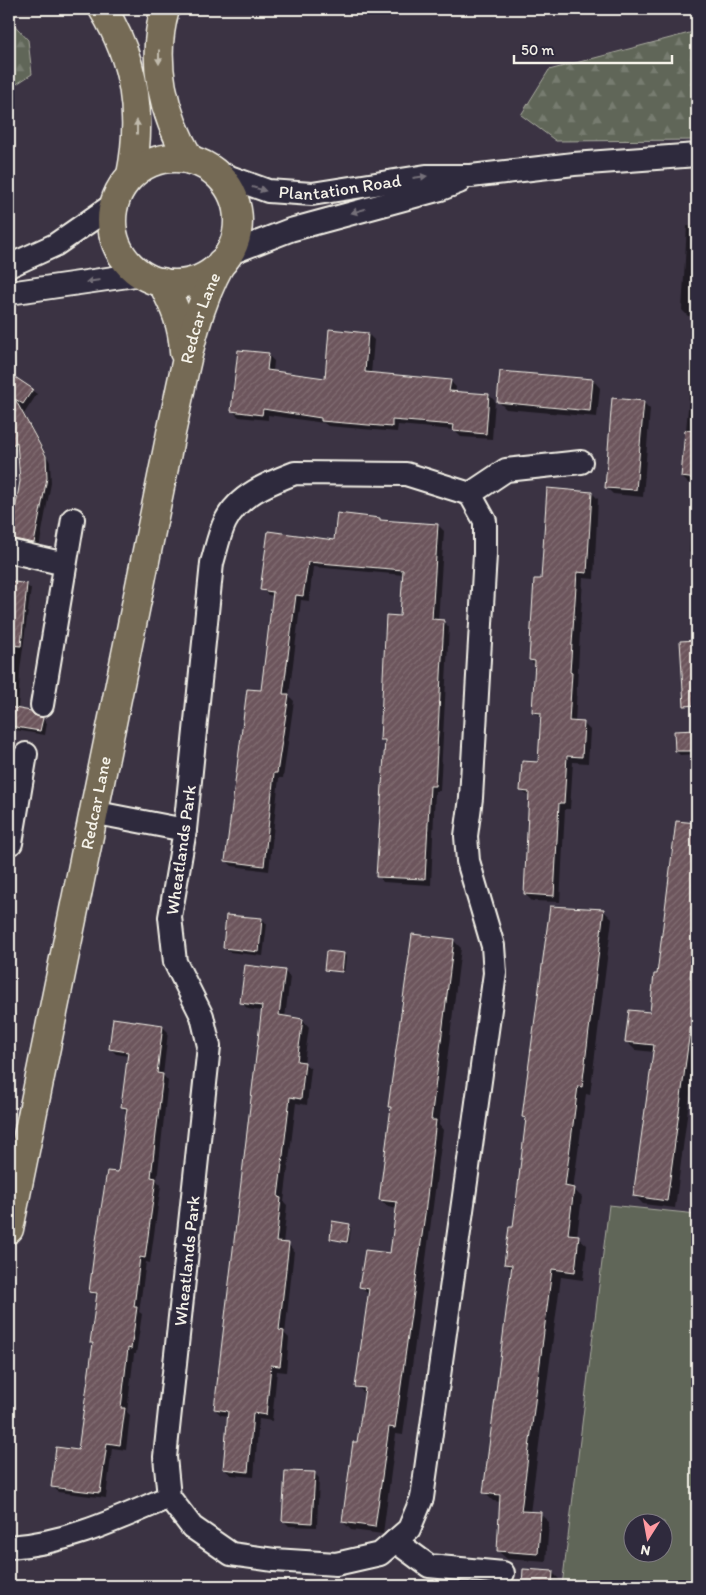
<svg xmlns="http://www.w3.org/2000/svg" width="706" height="1595" font-family="Itim,sans-serif">
<style>
.forest{fill:url(#forest-firs);stroke:#aaaca0}
.garden{fill:#606658;stroke:#aaaca0;fill-rule:evenodd}
.shadow{fill:#0007}
.building{fill:url(#building-hatch);stroke:#f4f1e8}
.lines{fill:none;stroke-linecap:round;stroke-linejoin:round}
.minor-casing{stroke:#f4f1e8;stroke-width:26}
.major-casing{stroke:#f4f1e8;stroke-width:31}
.minor{stroke:#2f2a3d;stroke-width:22}
.major{stroke:#756a55;stroke-width:28}
.oneway{fill:#c1bbad}
.oneway2{fill:#747079}
.labels{text-anchor:middle;dominant-baseline:central;stroke-width:5;stroke-linejoin:round;paint-order:stroke}
.street-label{font-size:18px;fill:#f4f1e8;stroke:#2f2a3d}
</style>
<defs>
<pattern id="forest-firs" width="22" height="20" patternUnits="userSpaceOnUse" patternTransform="scale(1.25)"><rect width="22" height="20" fill="#606658"/><path d="M5 1l3.5 6h-7zM16 11l3.5 6h-7z" fill="#777c70"/></pattern>
<pattern id="building-hatch" width="6" height="6" patternUnits="userSpaceOnUse" patternTransform="scale(1.25)"><rect width="6" height="6" fill="#6c555c"/><path d="M-1 1l2-2M0 6l6-6M5 7l2-2" fill="none" stroke="#826e73"/></pattern>
</defs>
<rect width="100%" height="100%" fill="#3b3343"/>
<filter id="ink" filterUnits="userSpaceOnUse"><feTurbulence type="fractalNoise" baseFrequency=".02" numOctaves="2"/><feDisplacementMap in="SourceGraphic" scale="10" xChannelSelector="R" yChannelSelector="G"/><feConvolveMatrix kernelMatrix="1 2 1 2 8 2 1 2 1" color-interpolation-filters="sRGB"/></filter>
<g filter="url(#ink)">
<path class="forest" d="M9,19L28,40L32,74L12,87L9,102Z
M697,31V140L556,141L521,115L549,70Z"/>
<path class="garden" d="M609,1205L697,1214V1566L695,1586H562ZM634,1522H664V1552H634Z"/>
<path class="shadow" d="M687,226L697,227V558L689,552L693,483H688L682,477L696,316H688L682,310Z
M368,334L374,340L371,374L450,381L456,387L455,393L489,395L495,401L492,439L461,437L454,430L398,425L397,432L328,426L324,423L268,415V420L239,417L233,411L268,355L274,361L273,372L326,379Z
M9,374L37,394L24,414L50,462L51,483L39,548L14,543L9,538V518L15,519L22,481L19,449L9,447Z
M593,380L600,388L597,417L506,409L499,402Z
M643,402L650,409L643,497L613,494L606,487Z
M592,493L598,499L594,579L583,578L575,723H583L590,730L588,763L573,762L570,809H565L560,902L532,901L525,894L530,797L522,791L539,764L542,718L533,711L536,666L530,660L542,581Z
M380,519L382,521L438,525L444,531L438,621H443L449,627L440,791H435L431,885L383,882L378,876L386,744L381,739L401,618L404,575L313,567L309,601L301,600L289,696L294,701L283,778H279L269,871L232,866L226,860L262,692L274,596L268,595L262,589L335,541Z
M9,582L26,585L31,589L20,670L18,710L42,719L47,723L45,735L9,729Z
M697,731V754L680,755L676,751L675,732Z
M677,822L697,825V1040L675,1208L643,1204L635,1196L654,1052L635,1050L627,1042L651,1013L658,976Z
M9,893L11,895L9,911Z
M603,910L612,919L590,1095L586,1094L573,1189L582,1197L577,1236L587,1245L583,1280L561,1277L530,1513L540,1514L549,1522L546,1562L507,1559L498,1551L501,1502L493,1501L484,1492L513,1271L505,1263L514,1229L527,1120L524,1117Z
M262,919L267,924L263,956L229,952L224,948Z
M453,940L461,948L439,1125L443,1130L403,1435L396,1434L383,1534L351,1530L343,1522L365,1394L357,1386L369,1295L361,1287L391,1255L398,1209L388,1207L380,1199L392,1109L390,1106Z
M344,954L346,956L344,973L325,969Z
M284,971L290,977L285,1018L303,1020L309,1027L304,1063L311,1069L307,1105L296,1103L284,1202L287,1205L283,1244H288L294,1251L285,1334L289,1338L286,1372L277,1371L272,1421L259,1419L254,1477L231,1475L224,1469L229,1416L221,1415L215,1409L262,1011L248,1009L242,1003Z
M162,1026L168,1032L163,1075L168,1081L157,1181L161,1185L150,1263L146,1262L139,1312L142,1314L136,1354H134L127,1412L130,1415L126,1450L112,1448L106,1498L58,1492L53,1486L79,1451L94,1345L91,1343L98,1297L90,1291L119,1174L127,1112L122,1107L128,1056L116,1054L111,1049Z
M349,1225L351,1228L349,1243L331,1238Z
M314,1473L319,1478L317,1527L289,1526L284,1521Z
M524,1571L552,1572L559,1579V1586H524Z"/>
<path class="building" d="M329,329L368,333L365,372L451,380L449,391L489,394L486,434L453,431L454,425L392,420V427L321,421V418L263,409L262,415L231,411L238,350L269,353L267,370L325,378Z
M500,371L593,379L590,411L497,402Z
M9,373L33,389L23,404L15,399L46,456L47,478L34,543L9,538V517H14L20,481L17,442L9,447V416L15,412L13,398L9,395Z
M612,398L644,401L636,490L605,488Z
M685,430L697,431V479L681,477Z
M547,488L592,492L587,573L577,572L570,672L572,673L569,721L584,722L582,757L567,756L564,803H559L554,896L524,894L529,792L520,791L522,761L538,762L541,713L532,712L535,661L529,660L534,579H541Z
M337,513L380,518V520L438,524L432,619L444,620L435,786H430L425,879L376,877L385,740H380L386,615L400,616L403,570L308,562L303,596L296,595L283,694H289L277,773H274L264,866L225,861L247,689L261,690L273,592L260,590L268,531L334,540Z
M9,581L27,584L21,646L9,645Z
M697,640V705L684,706L680,641Z
M9,707L31,711L34,715L43,718L40,731L9,726Z
M697,730V751H675L674,731Z
M676,821L697,823V917L690,978L697,979L667,1201L633,1196L654,1045L625,1042L629,1010L650,1012L654,974H657Z
M550,906L604,909L582,1087L578,1086L565,1186L574,1188L568,1234L579,1235L575,1272L552,1269L521,1511L541,1512L538,1554L497,1551L500,1495L483,1493L512,1265L504,1264L509,1227H513L526,1118L522,1117L527,1078Z
M226,915L262,918L259,952L223,948Z
M412,934L454,939L431,1120H436L425,1214L395,1428L389,1427L375,1527L342,1522L353,1442H357L365,1388L355,1387L369,1289L359,1287L365,1250L390,1253L397,1202L379,1200L391,1107H388Z
M326,951L344,953L342,972L324,970Z
M245,965L285,970L279,1015L303,1019L297,1061L305,1062L301,1099L290,1097L278,1197L281,1198L276,1242L289,1243L279,1330L284,1331L280,1366L271,1365L266,1415L253,1413L248,1472L223,1469L228,1411L214,1409L262,1006L240,1003Z
M113,1018L163,1025L157,1073L163,1074L151,1177L156,1178L145,1258L140,1257L134,1307H137L131,1349L128,1348L121,1408H125L120,1445L107,1443L100,1493L51,1487L56,1447L78,1450L93,1343H90L97,1293L89,1292L94,1253L107,1171L118,1172L127,1108L121,1107L128,1052L109,1049Z
M332,1221L350,1224L347,1242L330,1239Z
M285,1471L315,1472L312,1523L282,1521Z
M523,1569L553,1571L552,1586H522Z"/>
<g class="lines">
<g class="minor-casing">
<g id="minor">
<path id="s1" d="M213,171L268,191L312,194L426,176H471L574,164L697,155"/>
<path d="M228,254L290,230L441,189L459,182"/>
<path d="M9,266L55,245L114,204"/>
<path d="M9,293L142,274"/>
<path d="M295,473L406,474L470,494L485,521V554L471,798L466,836L468,861L493,946L495,973L422,1498L409,1529L380,1554L336,1564L274,1560L231,1554L192,1527L169,1497L165,1457L209,1046L202,1016L175,962L170,917L185,830L212,563C216,550 219,534 225,522C238,495 269,483 295,473Z"/>
<path d="M470,494L506,470L581,462"/>
<path d="M9,551L65,564"/>
<path d="M42,705L73,519"/>
<path d="M92,812L185,830"/>
<path d="M11,843L26,754"/>
<path d="M395,1541L429,1566L503,1573"/>
<path d="M9,1547C65,1544 118,1519 169,1497"/>
</g>
</g>
<g class="major-casing">
<g id="major">
<path d="M103,9C135,61 143,115 131,175"/>
<path d="M165,9C150,61 163,114 190,160"/>
<circle cx="175" cy="221" r="63"/>
<path d="M162,282C174,306 183,324 184,352"/>
<path id="s2" d="M9,1229L171,433C184,376 192,315 221,263"/>
</g>
</g>
<use href="#minor" class="minor"/>
<use href="#major" class="major"/>
</g>
<defs><path id="oneway-solid" d="M-6-.8H1V-3.2L6.5 0L1 3.2V.8H-6Z" transform="scale(1.25)"/></defs>
<g class="oneway">
<use href="#oneway-solid" transform="translate(159 57) rotate(90)"/>
<use href="#oneway-solid" transform="translate(137 127) rotate(-90)"/>
</g>
<g class="oneway2">
<use href="#oneway-solid" transform="translate(420 177) rotate(-7)"/>
<use href="#oneway-solid" transform="translate(259 189) rotate(16)"/>
<use href="#oneway-solid" transform="translate(358 211) rotate(164)"/>
<use href="#oneway-solid" transform="translate(93 281) rotate(172)"/>
</g>
</g>
<g class="labels">
<g class="street-label">
<text stroke="none"><textPath href="#s1" startOffset="131">Plantation Road</textPath></text>
<text stroke="none"><textPath href="#s2" startOffset="931">Redcar Lane</textPath></text>
<text stroke="none"><textPath href="#s2" startOffset="435">Redcar Lane</textPath></text>
<text transform="translate(181 850) rotate(-82)">Wheatlands Park</text>
<text transform="translate(187 1261) rotate(-84)">Wheatlands Park</text>
</g>
</g>
<rect width="706" height="1595" fill="none" stroke="#2f2a3d" stroke-width="30"/>
<rect x="15" y="15" width="676" height="1565" fill="none" stroke="#f4f1e8" stroke-width="2" filter="url(#ink)"/>
<g transform="translate(648 1538) rotate(191)"><circle r="24" fill="#2f2a3d" stroke="#7e7a81"/>
<path d="M0-4L9 19L0 12L-9 19Z" fill="#ff9aa2"/>
<text y="-8" font-size="14" font-weight="bold" text-anchor="middle" fill="#f4f1e8">N</text>
</g>
<path d="M514 55v8h158v-8" fill="none" stroke="#f4f1e8" stroke-width="2.5"/>
<text x="521" y="55" font-size="15" fill="#f4f1e8" stroke="#2f2a3d" stroke-width="4" paint-order="stroke">50 m</text>
</svg>
